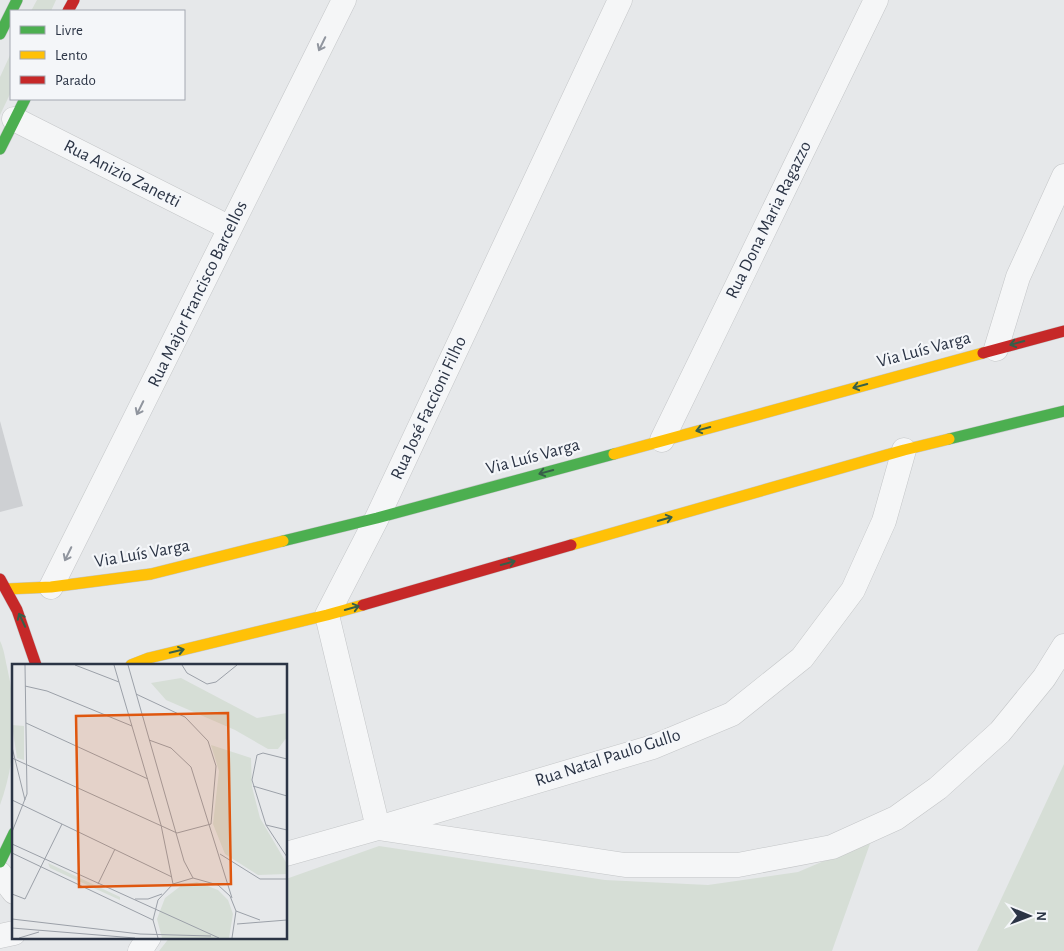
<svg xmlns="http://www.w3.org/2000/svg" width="1064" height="951" font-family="'Alegreya Sans',sans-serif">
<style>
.green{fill:#d6ded6}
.building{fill:#ced0d3}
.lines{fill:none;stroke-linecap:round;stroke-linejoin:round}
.street-casing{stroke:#c4c6c8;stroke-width:25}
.fast-casing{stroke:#c4c6c8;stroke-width:12}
.slow-casing{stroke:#c4c6c8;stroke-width:12}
.jam-casing{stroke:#c4c6c8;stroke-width:12}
.street{stroke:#f5f6f7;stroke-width:24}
.fast{stroke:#4caf50;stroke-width:11}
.slow{stroke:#ffc107;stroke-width:11}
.jam{stroke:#c62828;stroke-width:11}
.oneway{stroke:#90959e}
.oneway2{stroke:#375f49}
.labels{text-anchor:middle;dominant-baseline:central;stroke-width:4.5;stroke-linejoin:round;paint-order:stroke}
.street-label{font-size:18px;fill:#2b3445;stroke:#f4f6f9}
.inset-road{fill:none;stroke:#9ba0a8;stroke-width:1}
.view{fill:#df570f;fill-opacity:0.15;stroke:#df570f;stroke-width:2.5}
.inset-edge{fill:none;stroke:#2b3445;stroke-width:2.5}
</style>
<rect width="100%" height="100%" fill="#e6e8ea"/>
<path class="green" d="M37,0H56L51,11H31Z
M11,53V92L0,115V77Z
M0,641C4,649 5,658 7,667C18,713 16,761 0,805Z
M1064,764V951H977Z
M871,841L832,951H159L170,937H286V879L379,846L605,880L708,885L798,872Z"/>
<path class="building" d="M0,421L23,506L0,512Z"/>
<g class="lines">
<g class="street-casing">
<path id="street" d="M620,0L377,518L327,615L378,828L625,865H738L832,847L896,818L938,788L1000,732L1044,678L1064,646
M14,119L230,228
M996,349L1018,277L1064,176
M662,440L876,0
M51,587L344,0
M286,854L378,828L653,747L732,714L802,658L853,590L884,521L904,450
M0,874L14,892
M0,936L14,933
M140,951L149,937"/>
</g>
<g class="fast-casing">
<path id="fast" d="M0,34L17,0
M0,149L25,99
M949,439L1064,411
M283,541L377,518L614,454
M0,862L14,833"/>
</g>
<g class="slow-casing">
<path id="slow" d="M614,454L983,353
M571,545L904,450L949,439
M7,589L51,587L151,574L283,541
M131,665L149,658L327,615L363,605"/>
</g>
<g class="jam-casing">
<path id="jam" d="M68,11L74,0
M983,353L1064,331
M0,579L17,610L36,665
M363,605L571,545"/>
</g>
<use href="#street" class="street"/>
<use href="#fast" class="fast"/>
<use href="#slow" class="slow"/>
<use href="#jam" class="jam"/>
</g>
<defs><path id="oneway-shaft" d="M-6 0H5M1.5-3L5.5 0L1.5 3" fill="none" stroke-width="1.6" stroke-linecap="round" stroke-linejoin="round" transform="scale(1.25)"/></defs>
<g class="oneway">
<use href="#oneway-shaft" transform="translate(322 44) rotate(116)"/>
<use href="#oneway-shaft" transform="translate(140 408) rotate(116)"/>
<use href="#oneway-shaft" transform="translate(68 554) rotate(116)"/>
</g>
<g class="oneway2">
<use href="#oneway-shaft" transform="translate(1017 343) rotate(165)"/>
<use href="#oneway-shaft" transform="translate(860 386) rotate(165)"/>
<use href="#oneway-shaft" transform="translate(703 429) rotate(165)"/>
<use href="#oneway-shaft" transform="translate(546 472) rotate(165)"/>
<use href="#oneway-shaft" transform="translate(665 519) rotate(-16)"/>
<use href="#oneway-shaft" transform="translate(508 563) rotate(-16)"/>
<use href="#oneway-shaft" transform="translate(352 608) rotate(-16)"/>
<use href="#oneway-shaft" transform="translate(22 620) rotate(-115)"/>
<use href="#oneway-shaft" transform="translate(177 651) rotate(-13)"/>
</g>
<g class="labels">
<g class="street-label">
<text transform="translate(122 174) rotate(27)">Rua Anizio Zanetti</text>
<text transform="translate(769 220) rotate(-64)">Rua Dona Maria Ragazzo</text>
<text transform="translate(198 294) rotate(-64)">Rua Major Francisco Barcellos</text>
<text transform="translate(924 350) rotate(-15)">Via Luís Varga</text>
<text transform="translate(429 408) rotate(-65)">Rua José Faccioni Filho</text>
<text transform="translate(533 457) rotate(-15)">Via Luís Varga</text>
<text transform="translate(142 554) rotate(-10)">Via Luís Varga</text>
<text transform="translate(608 758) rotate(-18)">Rua Natal Paulo Gullo</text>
</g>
</g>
<g transform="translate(12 664)">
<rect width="275" height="275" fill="#e6e8ea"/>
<path d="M169,14L245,54L275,49V73L266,85H256L223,66L154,36L139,19ZM0,61L12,62V96L5,94ZM199,81L239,94L240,123L248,154L275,200V210L246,211L213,190L201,160L207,107ZM36,199L108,233V236L38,204ZM185,218L206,226L216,236L221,250L217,274H150L145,255L153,234L170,221Z" fill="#d6ded6"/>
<path class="inset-road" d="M63,1L107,18M102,1L149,161L161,220M116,1L172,197L181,214M170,1L175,9L195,20L204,18L225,1M13,22L35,27L120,62M14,59L136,115M137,76L159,84L179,103L220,234M0,83L13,136M0,94L165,169L199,160L204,102L196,77L173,53L124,30M275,95L251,89L245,91L240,116L254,161L275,193M241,122L275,132M0,136L160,213M254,161L275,166M0,168L15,130L13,1M0,180L207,274M0,189L141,256M208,190L248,215H275M86,220L103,185M0,230L13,235L50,160M123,235H136L150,230M224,247L248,256M0,255L128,270L199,272M225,260L275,256M0,264L123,274M7,274L27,268M146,274L141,256L146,236L161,220L181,214L206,221L218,232L224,247L220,274"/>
<path class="view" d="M216,49L219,220L67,223L64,52Z"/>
<rect width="275" height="275" class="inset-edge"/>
</g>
<rect x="10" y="10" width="175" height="90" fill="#f4f6f9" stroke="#a4a8b1"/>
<rect x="20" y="26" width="25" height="8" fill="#4caf50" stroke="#a4a8b1"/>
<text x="55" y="35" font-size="15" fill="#2b3445">Livre</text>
<rect x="20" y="51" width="25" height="8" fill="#ffc107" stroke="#a4a8b1"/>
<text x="55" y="60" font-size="15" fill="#2b3445">Lento</text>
<rect x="20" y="76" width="25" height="8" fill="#c62828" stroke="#a4a8b1"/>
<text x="55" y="85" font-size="15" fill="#2b3445">Parado</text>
<g transform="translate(1029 916) rotate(91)" stroke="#f4f6f9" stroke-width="4" paint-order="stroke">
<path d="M0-4L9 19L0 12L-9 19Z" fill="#2b3445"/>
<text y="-8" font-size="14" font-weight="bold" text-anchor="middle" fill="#2b3445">N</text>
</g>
</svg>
